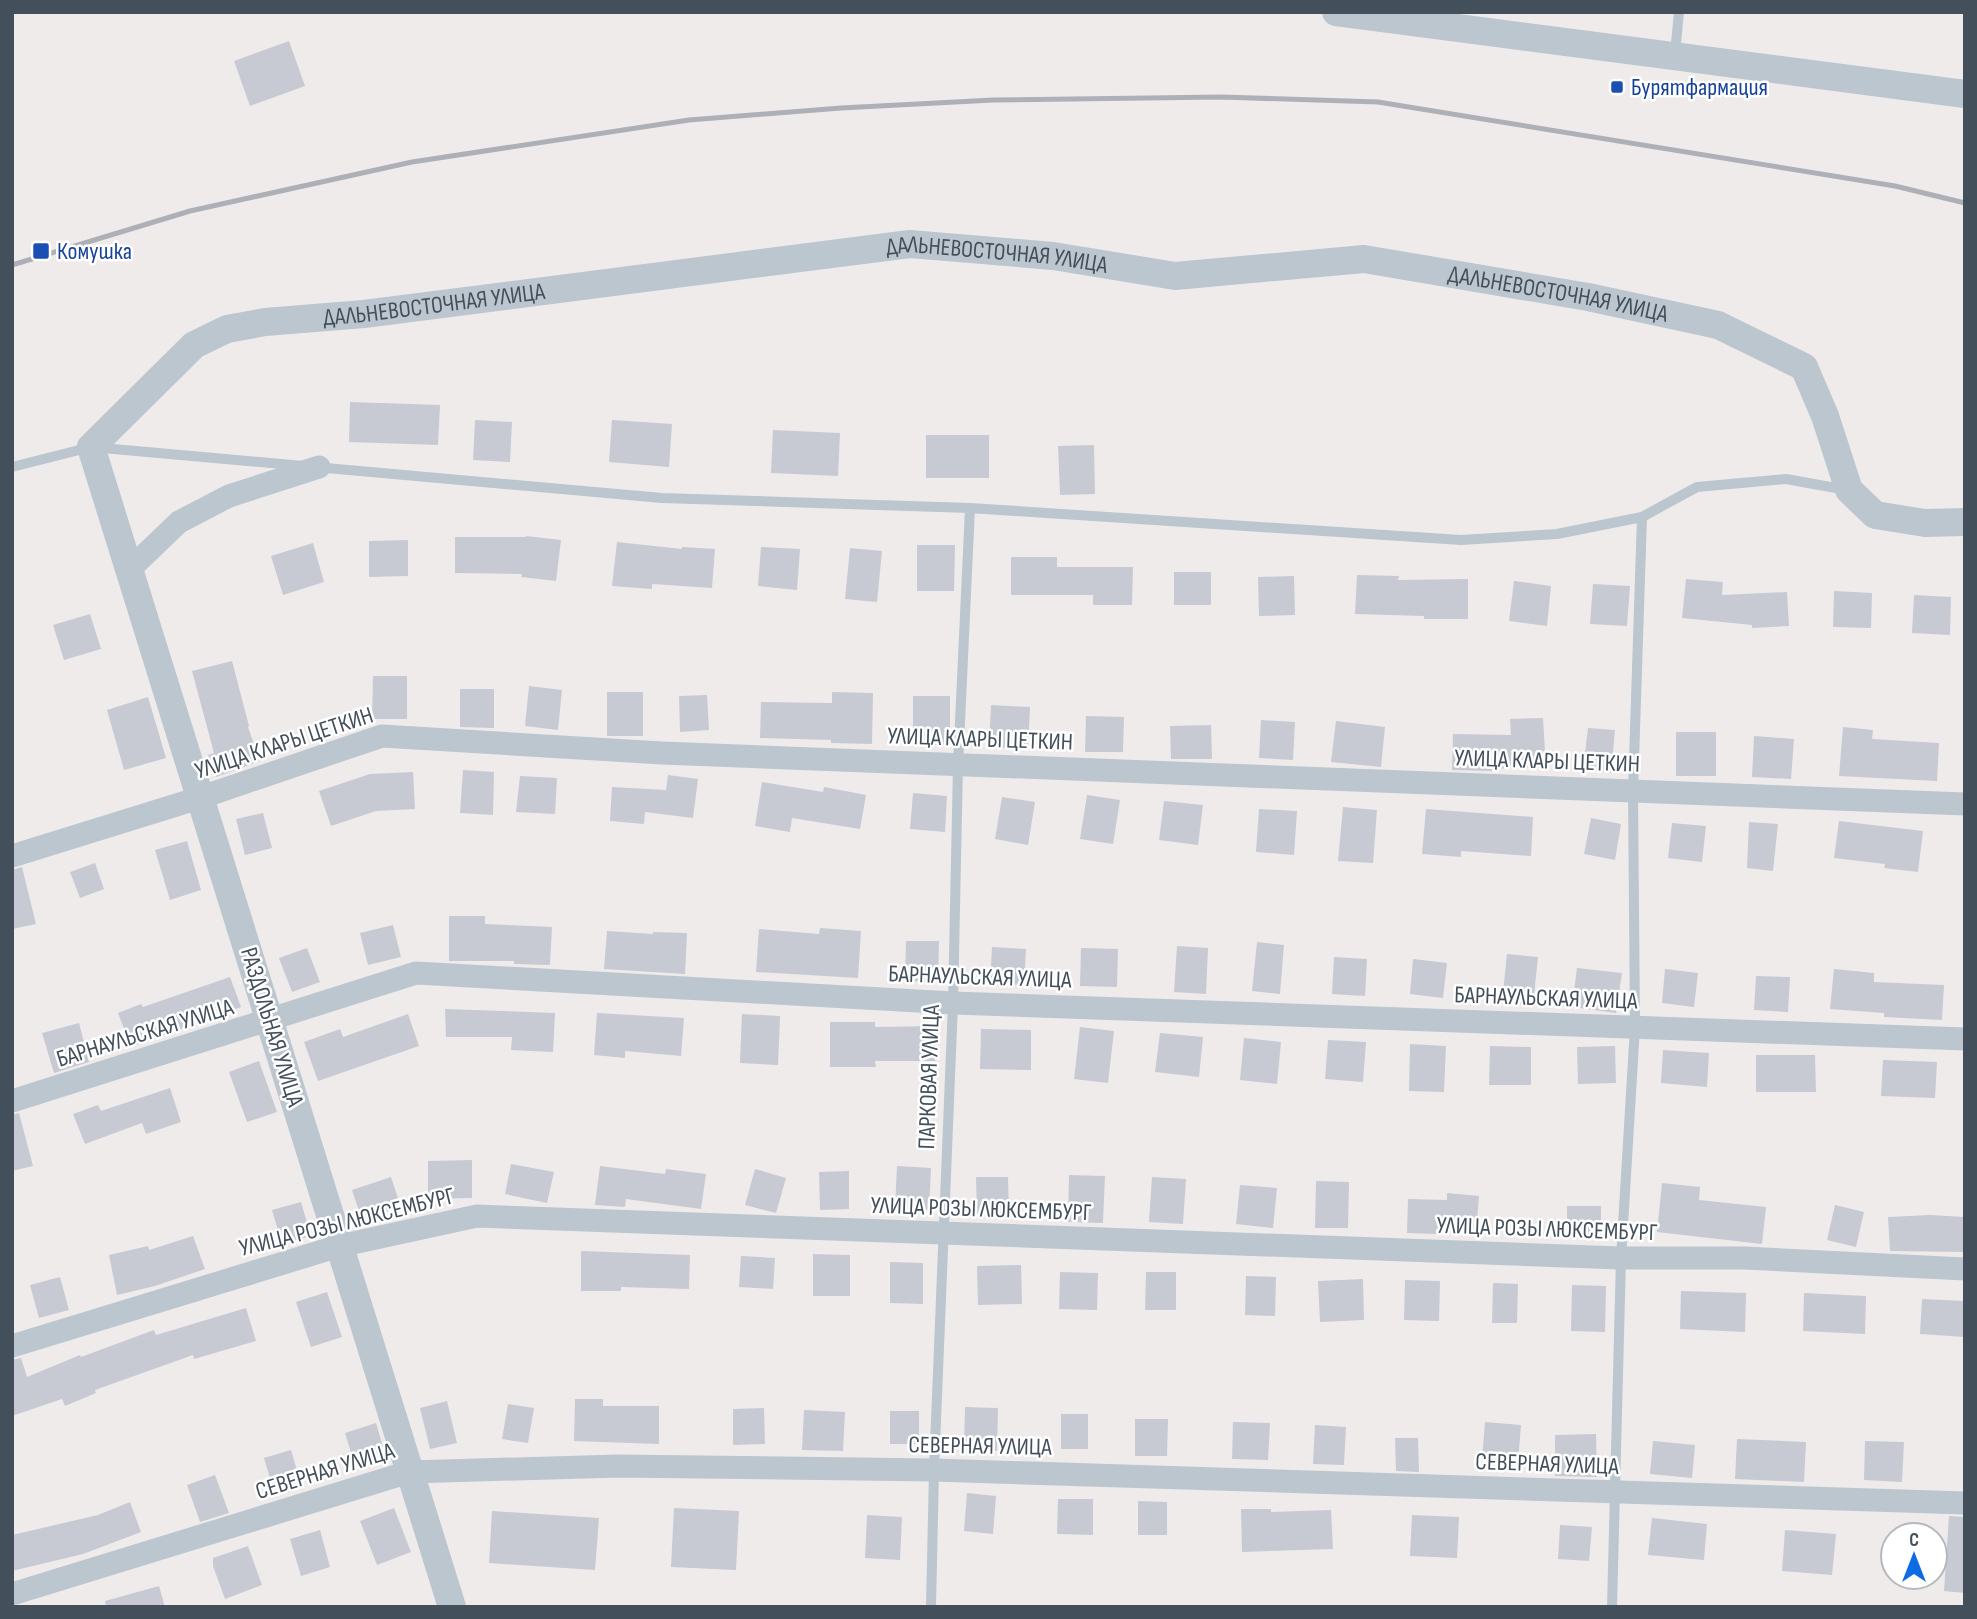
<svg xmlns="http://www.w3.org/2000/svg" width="1977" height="1619" font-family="'Sofia Sans Condensed',sans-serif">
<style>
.building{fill:#c7cad2}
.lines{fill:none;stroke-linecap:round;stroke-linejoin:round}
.service{stroke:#bbc6cf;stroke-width:10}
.minor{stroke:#bbc6cf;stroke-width:23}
.tertiary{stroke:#bbc6cf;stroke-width:28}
.rail{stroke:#adb1b7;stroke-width:5}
.transit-dot{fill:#1a4fb4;stroke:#fff;stroke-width:2.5}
.labels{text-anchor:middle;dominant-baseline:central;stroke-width:5;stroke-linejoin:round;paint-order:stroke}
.transit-label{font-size:24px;fill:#164399;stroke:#fff;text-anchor:start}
.street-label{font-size:24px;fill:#434f5a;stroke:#fff}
</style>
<rect width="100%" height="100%" fill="#efebeb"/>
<path class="building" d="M289,41L305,86L250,106L234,61Z
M350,402L440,405L438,445L349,442Z
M475,420L512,422L510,462L473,460Z
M612,420L672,424L669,467L609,462Z
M773,430L840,433L838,476L771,473Z
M926,435H989V478H926Z
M1094,445L1095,494L1060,495L1058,446Z
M526,536L561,540L556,581L521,577L522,574L455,573V537H526Z
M408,540V576L369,577V541Z
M617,542L682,549V547L715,549L712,588L652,584V589L612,586Z
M313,543L324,582L283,595L271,556Z
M917,545H955L954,591H917Z
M761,547L800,549L797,590L758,586Z
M850,548L882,551L877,602L845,599Z
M1011,557H1057V567H1133L1132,605H1093V595H1011Z
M1174,572H1211V605H1174Z
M1357,575L1399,576L1398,580L1468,579V619H1424V616L1355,614Z
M1294,576L1295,615L1259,616L1258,577Z
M1686,579L1723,582L1722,595L1787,592L1789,626L1752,628V625L1682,618Z
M1514,581L1551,586L1547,626L1509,621Z
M1593,584L1630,586L1627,626L1590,624Z
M1834,591L1872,593L1871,628L1833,627Z
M1914,595L1951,597L1950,635L1912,633Z
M90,614L101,649L64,660L53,625Z
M232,661L249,726L248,727L260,761L216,777L208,755L214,753L192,671Z
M373,676H407V719H372Z
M529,686L562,690L558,730L525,726Z
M460,689H494V728L460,727Z
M607,692H643V736H607Z
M832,692L873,693L872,744L831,743V740L760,738L761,702L832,703Z
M707,695L709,730L680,732L679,696Z
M913,696H950V745H913Z
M148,697L166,758L124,770L107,710Z
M991,705L1030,707L1028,749L989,747Z
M1086,716L1124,717L1123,752H1085Z
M1543,718L1546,767L1492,769V771L1452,770L1453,734L1511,735L1510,719Z
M1261,720L1295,722L1293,760L1259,758Z
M1336,721L1385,727L1381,767L1331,762Z
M1211,725L1212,759H1171L1170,726Z
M1843,727L1873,730L1872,739L1939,743L1937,781L1839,776Z
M1588,728L1615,730L1611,773L1583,770Z
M1676,732H1716V776H1676Z
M1754,736L1794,739L1791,779L1752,777Z
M463,770L494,772L493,815L460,813Z
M413,772L415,809L376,811L331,826L319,791L370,774Z
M668,775L698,779L693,818L645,812L644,824L610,821L612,787L666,790Z
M520,776L557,778L555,814L516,812Z
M762,782L823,792L824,787L866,795L860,829L792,818L790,832L755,826Z
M913,793L947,796L945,832L910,829Z
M1087,795L1120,800L1113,844L1080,839Z
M1002,797L1035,802L1028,845L995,839Z
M1164,801L1203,805L1198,845L1159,840Z
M1343,807L1377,810L1373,863L1338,861Z
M1259,809L1297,811L1294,855L1256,852Z
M1426,809L1533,817L1531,856L1461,851V857L1422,854Z
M263,813L272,848L245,855L236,819Z
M1591,818L1621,824L1615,860L1584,854Z
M1839,821L1923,831L1918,872L1884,868L1885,864L1834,858Z
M1749,822L1778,824L1773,871L1747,868Z
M1672,823L1706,826L1702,862L1668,858Z
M187,841L201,890L170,900L155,850Z
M95,863L104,889L80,898L70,872Z
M22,867L36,924L12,929V870Z
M449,916H485V924L552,927L550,965L514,964V961H449Z
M393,925L401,957L368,965L360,933Z
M820,928L861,931L858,978L756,972L759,929L819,934Z
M607,931L653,934V932L687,933L685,974L604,969Z
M906,941H939L938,982L905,981Z
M1257,942L1284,945L1280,994L1252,991Z
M1177,946L1208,948L1206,994L1174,992Z
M992,947L1026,949L1024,985L990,983Z
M307,948L320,982L292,992L279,958Z
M1081,948L1118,949L1117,987L1080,986Z
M1507,954L1538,957L1533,1005L1502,1002Z
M1334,957L1367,959L1365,996L1332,994Z
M1413,959L1447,963L1443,998L1410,994Z
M1577,968L1622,973L1616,1013L1572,1007Z
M1665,969L1698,973L1694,1007L1662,1003Z
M1834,969L1874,973V982L1944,985L1942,1020L1884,1017V1013L1830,1009Z
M1756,976L1790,977L1788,1012L1754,1010Z
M230,977L241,1007L131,1047L118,1013L141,1004L143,1007Z
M445,1009L555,1013L553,1052L511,1050L512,1037H446Z
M597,1013L684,1018L681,1056L625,1051V1058L594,1055Z
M408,1014L419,1046L318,1081L304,1042L340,1029L343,1037Z
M742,1014L780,1016L778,1065L740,1063Z
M830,1022H875V1027L935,1026V1061H875L876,1067H830Z
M79,1023L89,1062L54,1073L42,1033Z
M1080,1027L1114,1031L1108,1083L1074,1079Z
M981,1029L1031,1030V1070L980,1069Z
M1160,1033L1203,1037L1199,1077L1155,1072Z
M1244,1038L1281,1042L1277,1084L1240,1080Z
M1328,1040L1366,1042L1363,1082L1325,1079Z
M1410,1044L1446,1046L1444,1092L1409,1091Z
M1490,1046L1531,1047V1085H1489Z
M1615,1046L1616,1083L1578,1084L1577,1047Z
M1663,1050L1709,1053L1707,1087L1661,1083Z
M1756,1055H1815L1816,1092H1756Z
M1883,1060L1937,1062L1935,1098L1881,1096Z
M259,1061L277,1112L247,1122L229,1072Z
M170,1088L181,1122L146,1134L142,1123L85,1144L73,1114L98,1105L101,1111Z
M19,1113L33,1166L12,1171V1115Z
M472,1160V1198L428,1199V1161Z
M511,1164L554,1172L547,1203L505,1194Z
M600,1166L665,1174L666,1169L706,1174L701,1209L626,1199L625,1207L595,1205Z
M897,1166L931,1168L929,1210L895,1209Z
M755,1169L786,1178L776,1213L745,1205Z
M849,1171V1209L820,1210L819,1172Z
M1069,1175L1105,1176L1103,1223L1068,1222Z
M391,1177L401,1207L362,1220L352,1190Z
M976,1177H1008L1009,1213L977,1214Z
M1152,1177L1186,1179L1183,1224L1149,1222Z
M1316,1181L1349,1182L1348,1228H1315Z
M1662,1183L1700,1187L1699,1200L1766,1207L1762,1244L1657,1232Z
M1240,1185L1277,1188L1273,1228L1236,1224Z
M1447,1193L1479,1196L1476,1233L1436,1229V1234L1407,1233L1408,1199L1447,1200Z
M301,1202L311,1236L282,1244L272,1210Z
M1835,1205L1864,1212L1856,1247L1827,1240Z
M1567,1206H1601V1239H1567Z
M1930,1215L1965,1217V1252L1890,1251L1888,1217Z
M193,1236L205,1269L155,1286L117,1295L109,1255L148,1246L149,1250Z
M581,1251L690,1255L689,1289L621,1287V1291H581Z
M813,1254L850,1255V1296H813Z
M741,1256L775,1258L773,1289L739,1287Z
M890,1262L923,1263V1304L890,1303Z
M1021,1265L1022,1304L978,1305L977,1266Z
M1060,1272L1098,1273L1097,1310L1059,1309Z
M1146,1272H1176V1310H1145Z
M1246,1276L1276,1277L1275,1316L1245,1315Z
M60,1277L69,1310L39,1318L30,1285Z
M1363,1279L1364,1320L1320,1322L1318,1281Z
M1405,1280L1440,1281L1439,1321L1404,1320Z
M1493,1283L1518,1284L1517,1323H1492Z
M1572,1285L1606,1286L1605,1332L1571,1331Z
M1681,1291L1746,1293L1745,1332L1680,1329Z
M327,1292L342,1337L311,1347L296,1302Z
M1804,1293L1866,1296L1865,1334L1803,1331Z
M1922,1299L1965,1301V1337L1920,1334Z
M246,1308L256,1341L194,1359L193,1355L95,1390L96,1393L65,1406L62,1399L12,1416V1360L21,1358L27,1377L80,1355L81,1357L154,1330L156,1335Z
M575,1399H603V1406H659V1444L574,1441Z
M447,1401L457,1443L430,1449L420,1408Z
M508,1404L534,1408L528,1443L502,1439Z
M965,1407L998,1408L997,1451L964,1449Z
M764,1408L765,1444L733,1445V1409Z
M804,1410L845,1412L843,1451L802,1450Z
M890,1411H919V1444H890Z
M1061,1414H1088V1449H1061Z
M1135,1419H1168L1167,1456H1135Z
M1233,1422L1270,1423L1268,1460L1232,1459Z
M1485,1422L1521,1425L1518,1462L1482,1459Z
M376,1423L386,1457L355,1466L345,1433Z
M1315,1425L1346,1427L1344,1465L1313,1464Z
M1596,1434L1597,1477L1555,1476V1435Z
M1395,1438H1418L1419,1472L1396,1471Z
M1737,1439L1806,1442L1804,1482L1735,1479Z
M1653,1441L1695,1445L1692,1478L1650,1474Z
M1865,1441L1904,1442L1902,1482L1864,1480Z
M291,1450L302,1488L275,1496L264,1458Z
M215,1475L229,1513L200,1522L187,1485Z
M967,1493L996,1496L993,1534L964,1531Z
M1058,1499H1093V1535L1057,1534Z
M1138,1501L1167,1502V1535H1138Z
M130,1502L141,1532L83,1554L12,1571V1535L98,1515Z
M394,1508L411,1552L377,1565L360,1521Z
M674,1508L739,1511L736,1570L671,1567Z
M1241,1509H1271V1512L1331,1510L1333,1549L1242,1552Z
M492,1511L599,1518L595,1570L489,1563Z
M867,1515L902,1517L900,1560L865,1558Z
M1412,1515L1459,1517L1457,1558L1410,1556Z
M1949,1516L1965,1517V1593L1944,1591Z
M1652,1518L1707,1524L1704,1560L1648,1555Z
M1560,1525L1592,1527L1589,1561L1558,1559Z
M320,1530L330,1567L301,1576L290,1539Z
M1785,1530L1836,1534L1832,1575L1782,1571Z
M248,1546L262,1585L225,1599L213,1566V1558Z
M159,1586L165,1607H106L105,1601Z"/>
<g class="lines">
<path class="service" d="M1675,54L1679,12
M12,467L91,447L662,498L970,508L1461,540L1557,534L1642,517L1697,487L1786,479L1847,490
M931,1607L934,1470L953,1003L958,765L970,508
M1612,1607L1621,1258L1635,1027L1633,791L1642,517"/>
<path class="minor" d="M129,570L179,522L229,496L319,467
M12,856L199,798L382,736L662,753L1965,804
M12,1101L416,973L953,1003L1965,1039
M12,1346L339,1246L477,1216L1621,1258H1745L1965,1269
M12,1594L409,1472L618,1466L934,1470L1965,1503"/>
<g class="tertiary">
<path d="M1336,12L1965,94"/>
<path id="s1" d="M452,1607L91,447L194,345L227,329L265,322L364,314L910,244L1053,256L1175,276L1364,259L1588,297L1718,325L1804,367L1825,416L1849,490L1875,515L1925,523L1965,522"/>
</g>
<path class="rail" d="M12,265L190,211L412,162L689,120L841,108L993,100L1221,97L1378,102L1895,186L1965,203"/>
</g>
<g class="transit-dot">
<rect x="1610" y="80" width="14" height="14" rx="3.5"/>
<rect x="32" y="242" width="18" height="18" rx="3.5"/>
</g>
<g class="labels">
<g class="transit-label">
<text x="1631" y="87">Бурятфармация</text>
<text x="57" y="251">Комушка</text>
</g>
<g class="street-label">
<text stroke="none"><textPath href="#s1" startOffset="2172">ДАЛЬНЕВОСТОЧНАЯ УЛИЦА</textPath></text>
<text stroke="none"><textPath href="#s1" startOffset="2739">ДАЛЬНЕВОСТОЧНАЯ УЛИЦА</textPath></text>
<text stroke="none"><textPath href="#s1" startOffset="1605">ДАЛЬНЕВОСТОЧНАЯ УЛИЦА</textPath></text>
<text transform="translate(980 739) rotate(2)">УЛИЦА КЛАРЫ ЦЕТКИН</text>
<text transform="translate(284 743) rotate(-18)">УЛИЦА КЛАРЫ ЦЕТКИН</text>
<text transform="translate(1547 761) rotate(2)">УЛИЦА КЛАРЫ ЦЕТКИН</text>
<text transform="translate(980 977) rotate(2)">БАРНАУЛЬСКАЯ УЛИЦА</text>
<text transform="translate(1546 998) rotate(2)">БАРНАУЛЬСКАЯ УЛИЦА</text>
<text transform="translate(272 1027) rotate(73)">РАЗДОЛЬНАЯ УЛИЦА</text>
<text transform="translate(145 1033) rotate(-17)">БАРНАУЛЬСКАЯ УЛИЦА</text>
<text transform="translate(929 1077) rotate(-88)">ПАРКОВАЯ УЛИЦА</text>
<text transform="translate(981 1209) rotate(2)">УЛИЦА РОЗЫ ЛЮКСЕМБУРГ</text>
<text transform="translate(347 1222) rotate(-14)">УЛИЦА РОЗЫ ЛЮКСЕМБУРГ</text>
<text transform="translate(1547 1229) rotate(2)">УЛИЦА РОЗЫ ЛЮКСЕМБУРГ</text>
<text transform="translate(980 1446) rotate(1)">СЕВЕРНАЯ УЛИЦА</text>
<text transform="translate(1547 1464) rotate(2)">СЕВЕРНАЯ УЛИЦА</text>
<text transform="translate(325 1471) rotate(-17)">СЕВЕРНАЯ УЛИЦА</text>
</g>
</g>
<rect width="1977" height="1619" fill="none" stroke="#434f5a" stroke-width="28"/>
<g transform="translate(1914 1556)"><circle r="33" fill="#ffffff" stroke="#b4b9bd" stroke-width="2"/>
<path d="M0-5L12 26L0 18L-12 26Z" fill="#0e6be6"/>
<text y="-10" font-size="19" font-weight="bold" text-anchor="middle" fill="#434f5a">С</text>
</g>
</svg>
